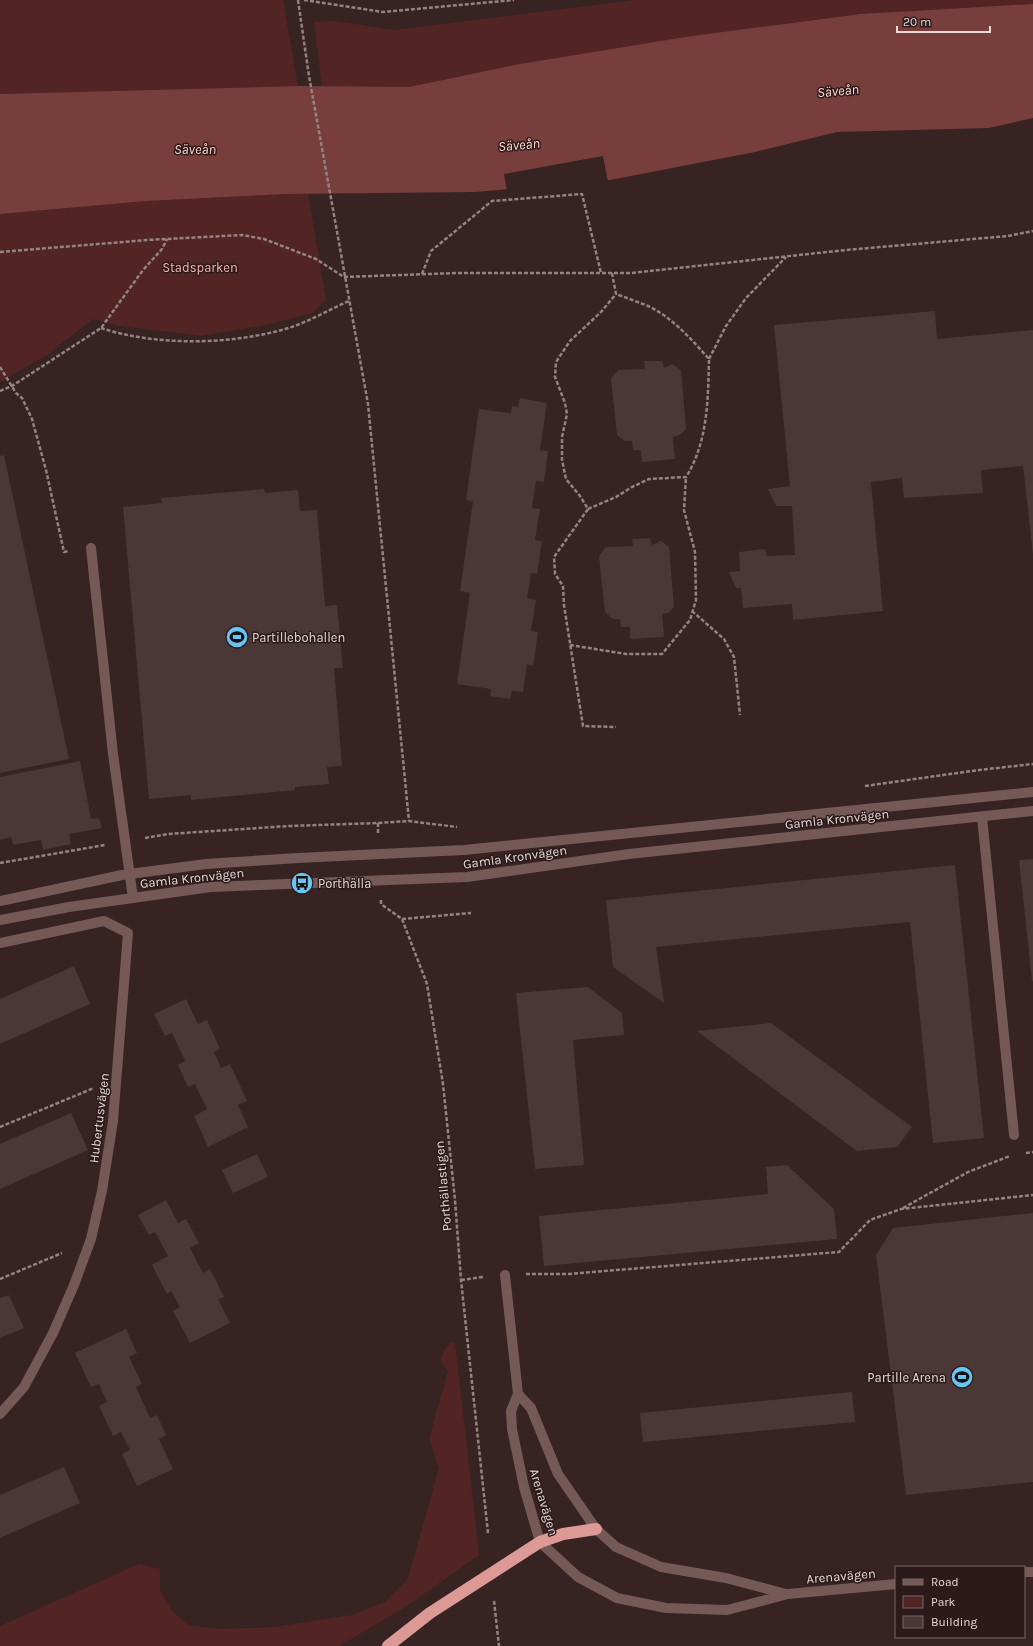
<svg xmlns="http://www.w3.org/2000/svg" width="1033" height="1646" font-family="Karla,sans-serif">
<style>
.green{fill:#522524}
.forest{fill:#783e3c}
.pier{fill:#362322}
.building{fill:#4b3736}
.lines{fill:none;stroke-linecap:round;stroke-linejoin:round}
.path{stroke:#938382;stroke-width:2.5;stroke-dasharray:4 2;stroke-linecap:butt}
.service{stroke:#745957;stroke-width:10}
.pedestrian{stroke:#745957;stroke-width:10}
.minor{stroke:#745957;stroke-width:10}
.motorway{stroke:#dc9996;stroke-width:12}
.labels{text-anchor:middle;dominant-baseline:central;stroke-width:3;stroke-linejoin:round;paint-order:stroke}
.park-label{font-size:13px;fill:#fcb1ac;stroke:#2b1a19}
.poi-label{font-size:13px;fill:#e6d9d8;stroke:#2b1a19;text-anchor:start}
.street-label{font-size:13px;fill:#e6d9d8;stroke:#2b1a19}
.water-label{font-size:14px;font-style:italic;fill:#fdd5d2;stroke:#2b1a19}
</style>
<rect width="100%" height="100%" fill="#362322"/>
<path class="green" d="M0,0H283L298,86L0,94Z
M635,0H1033V4L860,14L685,37L520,64L409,87H322L314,22L335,21L394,30Z
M286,194H308L326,299L313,313L265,325L201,336L120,326L93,319L47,355L0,382V214L146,201Z
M451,1343H455L479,1555L407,1606L339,1646H0V1626L139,1564L160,1569V1590L173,1612L188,1625L218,1629L275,1627L352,1615L385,1602L408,1579L439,1468L429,1439L448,1371L441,1361L444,1350Z"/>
<path class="forest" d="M1033,4V118L989,128L837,132L755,152L610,180L475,192L286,194L146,201L0,214V94L298,86L409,87L520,64L685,37L860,14Z"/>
<path class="pier" d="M603,156L608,182L507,191L504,174Z"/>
<path class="building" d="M935,311L937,339L1033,330V555L1023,466L981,470L983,493L904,498L902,478L871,482L883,611L793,620L792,604L743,608L741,588H736L729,572L740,571L739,552L765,549L767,556L795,555L792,506H776L768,489L790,486L774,325Z
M644,361H662L664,368L672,364L681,370L686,429L680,435L673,437L675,459L642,462L641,450H633L632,441H625L617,435L611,378L618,370L645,369Z
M520,398L547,403L540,450L548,451L544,482L536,481L532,508L540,509L535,540L542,541L537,574L531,573L527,598L536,600L531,631L538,632L533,666L527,664L523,692L512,691L510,699L490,696L491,689L457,684L470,593L460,591L473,501L466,500L479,409L511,413L512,406L518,407Z
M4,455L69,759L0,773V456Z
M264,489L265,493L298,490L300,511L317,510L325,606L337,605L343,668H334L342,766L327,767L329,784L295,787V790L191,800V795L149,799L123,507L162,503L161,498Z
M650,538L652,545L661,541L669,547L674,607L668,613L662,614L664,637L630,639V627H621L620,619H613L605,612L599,556L606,547L633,546L632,539Z
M80,761L91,819L99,818L102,828L69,834L71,844L43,850L41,840L13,845L11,837L0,840V777Z
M1033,859V981H1032L1019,860Z
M955,865L984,1138L933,1143L910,922L656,947L664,1003L613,967L606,900Z
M74,966L90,1004L0,1044V999Z
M588,987L622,1013L624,1035L573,1040L584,1165L535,1169L516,993Z
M186,999L198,1024L207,1020L220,1049L214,1052L221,1068L230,1064L247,1101L238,1105L248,1127L208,1147L194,1116L207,1109L195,1084L188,1087L178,1065L185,1061L172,1033L165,1036L154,1014Z
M771,1023L912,1127L897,1147L857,1151L697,1031Z
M71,1113L88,1150L0,1189V1144Z
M257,1154L268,1177L233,1193L222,1170Z
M787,1165L834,1209L837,1239L544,1266L539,1216L768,1194L766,1167Z
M166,1200L178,1223L186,1219L199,1243L190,1248L203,1273L210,1269L224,1297L218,1299L230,1323L190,1343L173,1311L180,1307L171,1291L167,1294L152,1265L168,1256L155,1232L149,1235L138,1215Z
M1033,1213V1482L906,1495L876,1255L893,1228Z
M9,1295L24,1328L0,1338V1298Z
M126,1329L137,1353L129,1357L142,1384L136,1387L150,1418L157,1415L166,1435L159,1439L173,1469L137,1486L122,1454L130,1450L121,1432L113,1436L99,1406L107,1402L99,1384L91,1387L75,1353Z
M852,1392L855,1422L643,1442L640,1413Z
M64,1467L80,1503L0,1538V1495Z"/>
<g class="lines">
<path class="path" d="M298,0L309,76L368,404L409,821
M304,0L383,12L514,0
M0,252L147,240L242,235L264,239L316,259L344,277L457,273H631L846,250L1008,236L1033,231
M612,273L616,294L601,312L570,341L556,362L555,377L565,403L567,414L562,437V460L566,479L580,496L588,509L554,557L555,574L563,586L564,605L583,726L616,727
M422,274L431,251L492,201L582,194L601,273
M101,328C155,346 230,345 285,329C307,323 328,310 349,301
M709,359L726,326L746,298L786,257
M0,367L16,393L22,398L32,419L46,470L64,552L69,551
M0,391L12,386L101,328L143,270L162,249L167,239
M588,509L616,497L632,487L649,479L686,477C708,442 708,399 709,359C692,340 672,317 648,306C638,302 627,298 616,294
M692,611L724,639L734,657L740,715
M570,645L626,654H662L690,620L696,600L695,552L684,510L686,477
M865,786L979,770L1033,764
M378,823V834
M145,838L168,834L289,826L378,823L409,821L457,827
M0,863L105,845
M381,900V904L402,919L427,984L443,1084L455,1200L461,1280L488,1533
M402,919L471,913
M0,1127L94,1088
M1026,1153L1033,1152
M903,1208L968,1172L1010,1156
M526,1274H568L839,1252L870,1220L901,1209L1033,1195
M0,1279L62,1253
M461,1280L483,1277
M494,1601L499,1646"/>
<path class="service" d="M91,548L113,754L133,898"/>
<path class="pedestrian" d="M982,817L1014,1135"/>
<path class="minor" d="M0,901L122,875L206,864L298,858L464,850L1033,792
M0,920L69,907L211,887L467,877L629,854L1033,811
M0,943L104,921L128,933L113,1121L102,1191L91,1239L74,1285L53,1333L24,1387L0,1414
M505,1275L518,1394L511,1411L512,1429L524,1487L540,1542L578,1577L617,1598L666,1608L727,1610L788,1594L896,1584
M518,1394L531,1408L558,1474L596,1529L616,1547L661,1567L726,1578L786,1594
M1024,1572H1033"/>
<path class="motorway" d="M388,1646L430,1613L540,1542L563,1534L596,1529"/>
</g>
<defs>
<g id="stadium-disc" transform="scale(1.15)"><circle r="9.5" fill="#6ac3f1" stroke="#2b1a19"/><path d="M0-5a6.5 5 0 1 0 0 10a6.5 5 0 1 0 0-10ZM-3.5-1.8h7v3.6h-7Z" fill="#111"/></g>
<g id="bus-disc" transform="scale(1.15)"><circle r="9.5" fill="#6ac3f1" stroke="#2b1a19"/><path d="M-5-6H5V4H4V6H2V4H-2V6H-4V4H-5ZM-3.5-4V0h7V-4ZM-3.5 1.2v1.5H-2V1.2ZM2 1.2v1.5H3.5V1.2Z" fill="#111"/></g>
</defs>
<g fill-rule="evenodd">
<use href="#stadium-disc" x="237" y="637"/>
<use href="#bus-disc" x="302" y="883"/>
<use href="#stadium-disc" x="962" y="1377"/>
</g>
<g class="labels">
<g class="park-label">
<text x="200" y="267">Stadsparken</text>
</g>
<g class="poi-label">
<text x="252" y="637">Partillebohallen</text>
<text x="318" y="883">Porthälla</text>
<text x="946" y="1377" text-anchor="end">Partille Arena</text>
</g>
<g class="street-label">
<text transform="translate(837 819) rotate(-6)">Gamla Kronvägen</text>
<text transform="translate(515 857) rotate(-8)">Gamla Kronvägen</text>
<text transform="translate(192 878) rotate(-6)">Gamla Kronvägen</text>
<text transform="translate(99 1118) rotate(-83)">Hubertusvägen</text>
<text transform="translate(443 1186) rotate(-95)">Porthällastigen</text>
<text transform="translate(544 1502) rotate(73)">Arenavägen</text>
<text transform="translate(841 1576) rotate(-5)">Arenavägen</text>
</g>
<g class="water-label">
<text transform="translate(838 91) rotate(-5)">Säveån</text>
<text transform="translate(519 145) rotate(-5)">Säveån</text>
<text x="195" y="149">Säveån</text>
</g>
</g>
<rect x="895" y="1566" width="130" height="72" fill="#2b1a19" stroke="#766665"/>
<rect x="903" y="1579" width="20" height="6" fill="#745957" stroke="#766665"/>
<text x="931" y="1586" font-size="12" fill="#e6d9d8">Road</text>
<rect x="903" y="1596" width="20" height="12" fill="#522524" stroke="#766665"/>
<text x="931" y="1606" font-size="12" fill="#e6d9d8">Park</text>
<rect x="903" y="1616" width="20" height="12" fill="#4b3736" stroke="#766665"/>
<text x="931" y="1626" font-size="12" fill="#e6d9d8">Building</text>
<path d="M897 26v6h93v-6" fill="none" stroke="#e6d9d8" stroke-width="2"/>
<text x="903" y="26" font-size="12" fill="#e6d9d8" stroke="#2b1a19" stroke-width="3" paint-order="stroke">20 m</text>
</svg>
